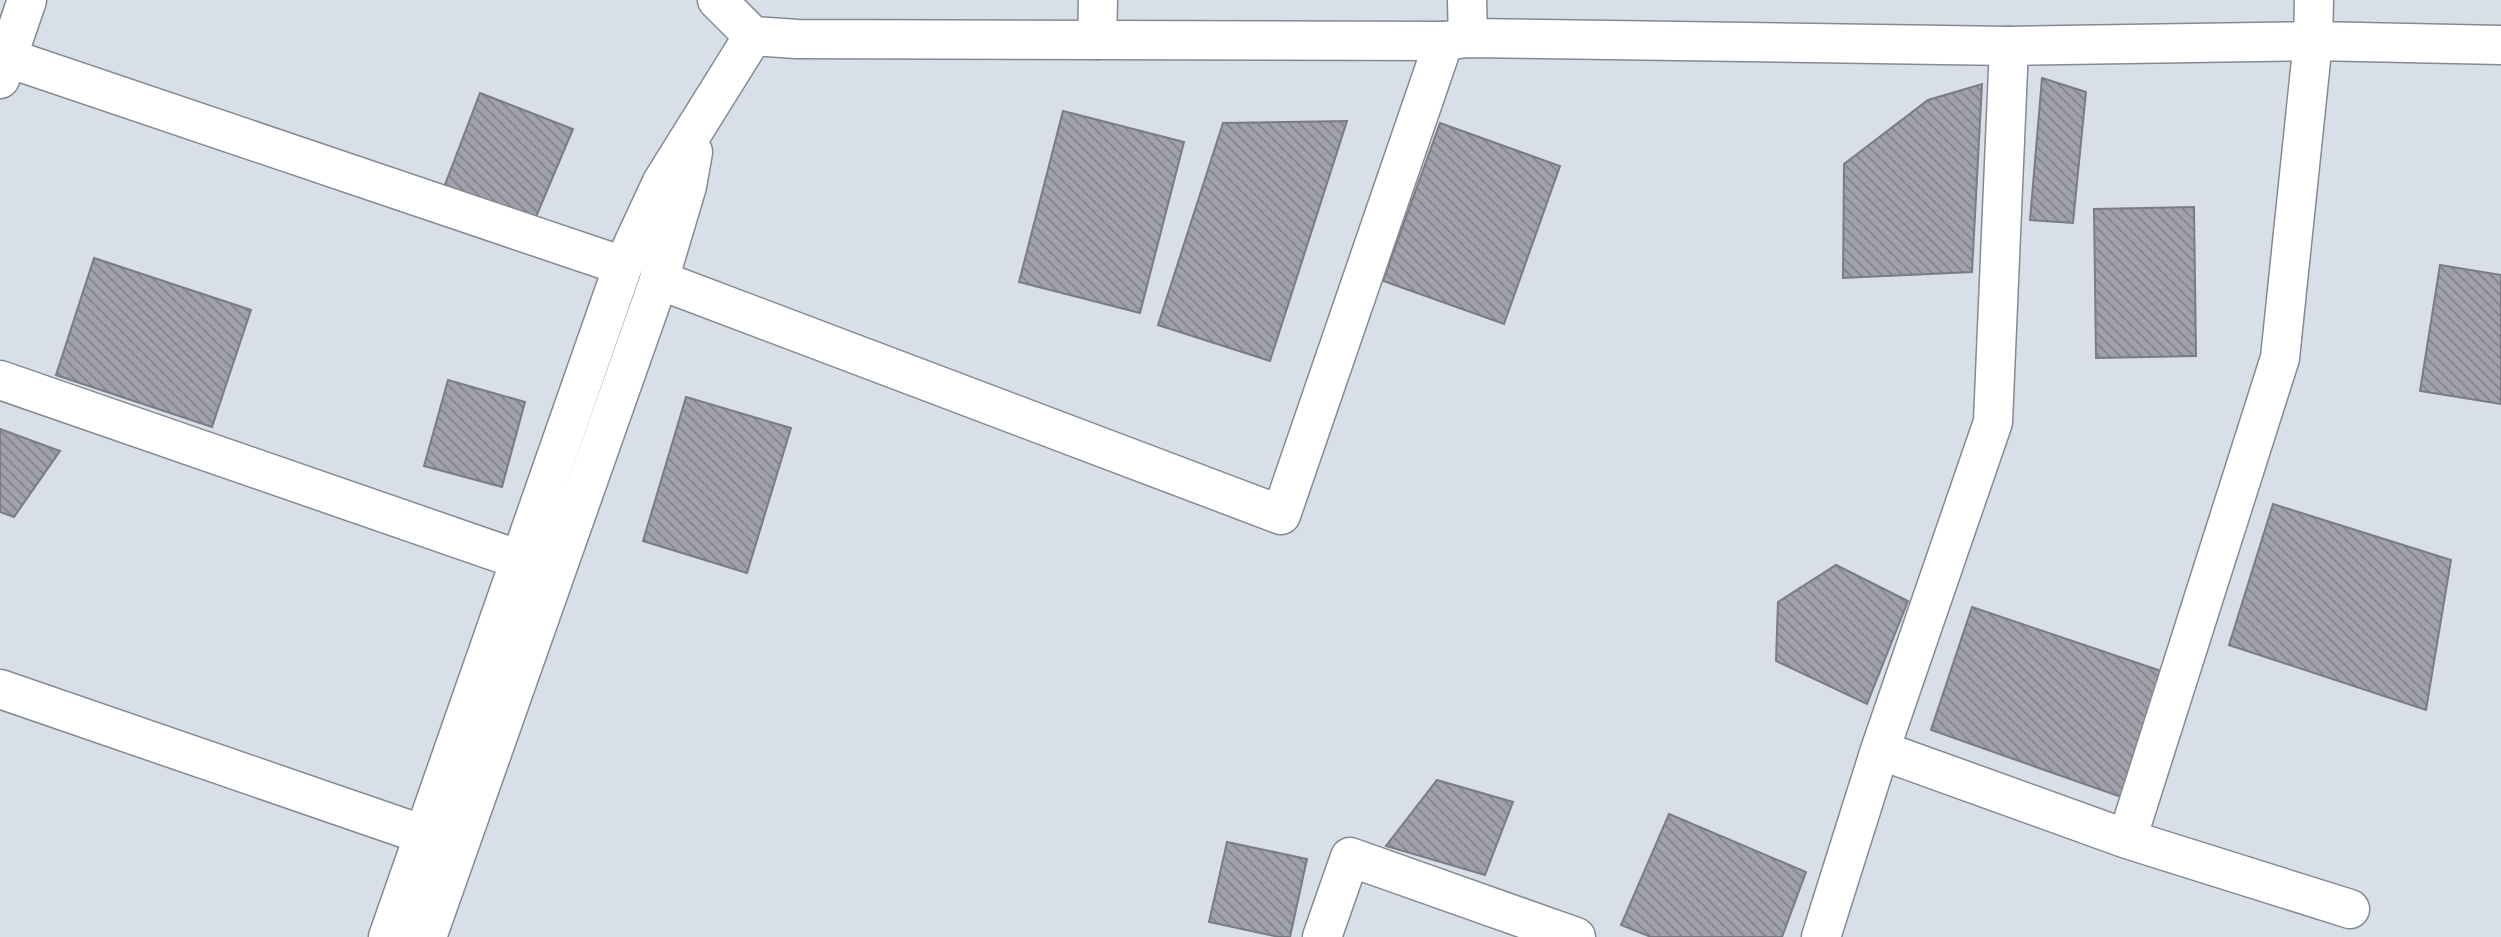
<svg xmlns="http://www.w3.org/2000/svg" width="2501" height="937" font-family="'PT Sans',sans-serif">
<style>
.building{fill:url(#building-back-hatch);stroke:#7b7b84;stroke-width:2}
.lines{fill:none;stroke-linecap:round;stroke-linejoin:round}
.street-casing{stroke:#848a92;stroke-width:41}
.secondary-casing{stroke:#848a92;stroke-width:41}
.street{stroke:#fff;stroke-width:38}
.secondary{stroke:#fff;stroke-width:38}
</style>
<defs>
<pattern id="building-back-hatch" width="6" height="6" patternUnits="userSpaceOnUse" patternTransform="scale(1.75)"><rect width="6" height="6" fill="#a1a1ab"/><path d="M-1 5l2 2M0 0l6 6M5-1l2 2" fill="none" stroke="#82828b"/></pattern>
</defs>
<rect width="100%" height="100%" fill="#d9dfe8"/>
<path class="building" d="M2042,78L2086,92L2073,223L2030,220Z
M1982,84L1972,272L1843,278L1844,164L1928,100Z
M480,93L573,129L533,224L438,203Z
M1063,111L1184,142L1140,313L1019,282Z
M1347,121L1270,361L1158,325L1223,123Z
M1440,123L1560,166L1504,324L1383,281Z
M2194,207L2196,356L2096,358L2094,209Z
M94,258L251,310L212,427L56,375Z
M2440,265L2501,275V404L2420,391Z
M448,380L525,402L502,487L424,466Z
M686,397L791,428L747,573L643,541Z
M0,429L60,451L14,517L0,512Z
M2273,504L2451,560L2426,710L2229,645Z
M1836,565L1908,601L1867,704L1776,661L1778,602Z
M1972,607L2164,672L2124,798L1931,730Z
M1437,780L1513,802L1485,875L1386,846Z
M1669,814L1806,872L1782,937H1651L1621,925Z
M1227,842L1307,859L1290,937H1279L1209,922Z"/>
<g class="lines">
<g class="street-casing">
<path id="street" d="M717,0L753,36
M1467,0L1468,38
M1097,40L1098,0
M8,58L623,266
M0,79L27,0
M659,280L1281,515L1444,41
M0,380L520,560
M0,689L424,835
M1880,750L2127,839L2350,909
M2127,839L2280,358L2313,41L2501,45
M1322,937L1350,857L1576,937
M1821,937L1880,750L1993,422L2009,46"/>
</g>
<g class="secondary-casing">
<path id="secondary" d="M388,937L623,266L662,182L753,36L797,39L1444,41L1468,38L2009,46L2313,41L2314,0
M427,937L659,280L687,186L693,152"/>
</g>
<use href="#street" class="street"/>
<use href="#secondary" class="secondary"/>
</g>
</svg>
